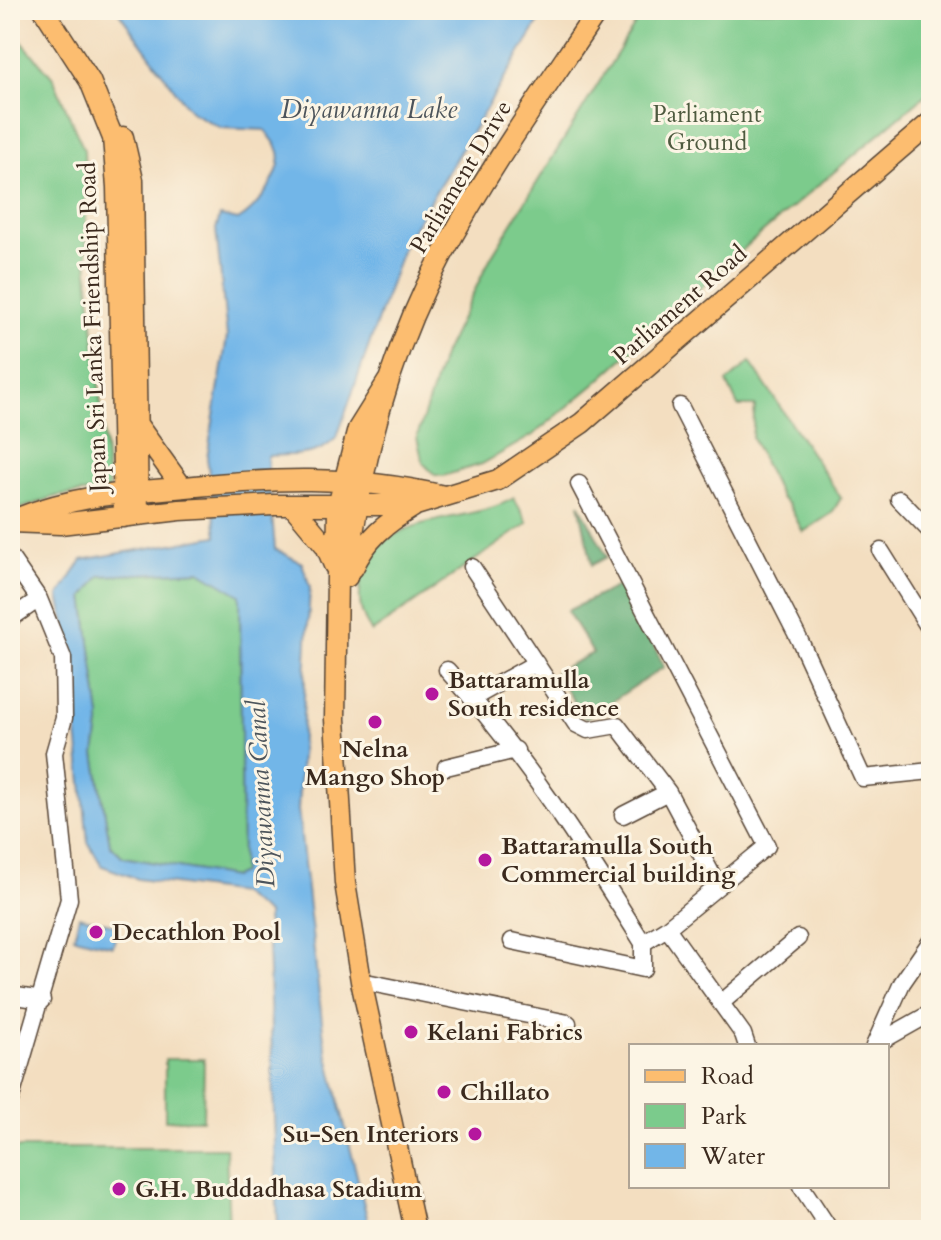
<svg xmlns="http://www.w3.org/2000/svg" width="941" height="1240" font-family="Cardo,serif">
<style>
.green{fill:#7bcb8c;stroke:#5b7a55;stroke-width:2}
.forest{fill:#64af78;stroke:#506c4b;stroke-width:2}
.water{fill:#72b6e8;stroke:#567083;stroke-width:2;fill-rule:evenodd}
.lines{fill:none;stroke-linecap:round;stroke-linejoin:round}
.minor-casing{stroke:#574536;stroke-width:19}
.major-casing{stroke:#574536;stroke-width:23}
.minor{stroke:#fff;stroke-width:16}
.major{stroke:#fcbd6f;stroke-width:20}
.poi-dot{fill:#b5179e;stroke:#fcf5e5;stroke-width:3}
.labels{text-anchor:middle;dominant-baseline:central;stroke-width:6;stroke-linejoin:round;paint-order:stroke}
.park-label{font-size:24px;fill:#4e5a3f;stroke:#fcf5e5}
.street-label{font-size:24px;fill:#3b2a1e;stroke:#fcf5e5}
.poi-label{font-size:24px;font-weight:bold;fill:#3b2a1e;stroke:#fcf5e5;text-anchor:start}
.water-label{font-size:26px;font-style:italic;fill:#4c545b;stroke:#fcf5e5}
</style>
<rect width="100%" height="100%" fill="#fcf5e5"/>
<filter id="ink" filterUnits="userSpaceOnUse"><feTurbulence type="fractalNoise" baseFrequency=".0125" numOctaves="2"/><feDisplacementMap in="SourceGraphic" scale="16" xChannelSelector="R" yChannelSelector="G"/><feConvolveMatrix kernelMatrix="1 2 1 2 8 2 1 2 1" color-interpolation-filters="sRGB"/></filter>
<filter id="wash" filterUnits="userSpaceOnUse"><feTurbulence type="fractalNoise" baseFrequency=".006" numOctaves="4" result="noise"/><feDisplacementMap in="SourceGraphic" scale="32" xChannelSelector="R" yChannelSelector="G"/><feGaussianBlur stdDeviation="1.8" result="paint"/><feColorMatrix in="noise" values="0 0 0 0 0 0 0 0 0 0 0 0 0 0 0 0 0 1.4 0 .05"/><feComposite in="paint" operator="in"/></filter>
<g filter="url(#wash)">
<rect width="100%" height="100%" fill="#f3dec0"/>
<path class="green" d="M644,10H931V90L750,243L594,385L533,435L482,464L443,476L435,475L423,463L417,437L444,353L491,257Z
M10,28L53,78L84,150L87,261L109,490L57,496L10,512Z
M750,362L841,498L832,513L803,532L789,505L781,498L752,438L755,406H738L727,382Z
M514,498L528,523L372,632C360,615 358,601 361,580C374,510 467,526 514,498Z
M200,571L240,594L242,873L233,877L123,857L110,845L95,754L100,717L84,597L100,576Z
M165,1059H204L203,1120H165Z
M10,1148H226L229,1230H10Z"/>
<path class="forest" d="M579,503L607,557L592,565Z
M624,583L664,667L585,719L555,672L593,653L567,611Z"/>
<path class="water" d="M117,10H546L405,242L337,437C316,459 294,454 267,456L275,549L302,563L310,587L298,810L324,1039L370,1230H278L267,914L239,893L138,879L102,866L88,842L67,634L59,596L82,560L217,536L207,458L227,337L216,229L220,216L238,220C256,210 284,173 279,152C277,144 270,137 265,130L221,128L191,112ZM200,571L240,595L242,873L233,877L123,857L110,845L95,754L100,717L84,597L100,576Z
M79,916L118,926L113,946L74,937Z"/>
</g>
<g filter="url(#ink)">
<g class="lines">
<g class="minor-casing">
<path id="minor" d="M680,406L801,643L863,778L931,771
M579,484L767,846L667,928L743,1034L747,1046
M899,499L931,532
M881,551L931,631
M10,557L39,599L63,658L64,718L54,753L69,899L10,1101
M472,567L576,724L588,730L617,725L668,792L718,886
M10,619L39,599
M447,670C524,754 583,847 643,943
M473,698L536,663
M446,767L516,750
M623,815L668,792
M512,941L643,969V943L667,928
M361,981L568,1023
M10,995L42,1000
M721,1003L798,938
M876,1044L931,1013
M874,1046L902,983L931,941
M801,1186L830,1230"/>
</g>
<g class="major-casing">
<path id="major" d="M44,10L90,81L113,138L117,187L124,517
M123,137L133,180L138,515
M388,381L358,429L338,506L335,719L345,883L361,981L415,1230
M136,423L182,487
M292,505L326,546L334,565
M18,518C71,497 118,493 175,488C270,478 350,474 444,496
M10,522L60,524L180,510L274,505H416L498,480L582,423L931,122
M353,568C367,538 385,524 413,507
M347,577C360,466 388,356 441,257C487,171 544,91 598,10"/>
</g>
<use href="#minor" class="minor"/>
<use href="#major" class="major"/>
</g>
</g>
<g class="poi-dot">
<circle cx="432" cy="694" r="8"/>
<circle cx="375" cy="722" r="8"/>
<circle cx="485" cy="860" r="8"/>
<circle cx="96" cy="932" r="8"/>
<circle cx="411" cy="1032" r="8"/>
<circle cx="444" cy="1092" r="8"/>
<circle cx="475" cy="1134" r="8"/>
<circle cx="119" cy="1189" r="8"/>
</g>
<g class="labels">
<g class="park-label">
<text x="707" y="114">Parliament<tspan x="707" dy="28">Ground</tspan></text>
</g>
<g class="street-label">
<text transform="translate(461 177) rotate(-59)">Parliament Drive</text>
<text transform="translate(680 305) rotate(-41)">Parliament Road</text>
<text transform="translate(93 327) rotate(-92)">Japan Sri Lanka Friendship Road</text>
</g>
<g class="poi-label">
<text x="448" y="680">Battaramulla<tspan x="448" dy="28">South residence</tspan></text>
<text x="375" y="749" text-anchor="middle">Nelna<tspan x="375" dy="28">Mango Shop</tspan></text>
<text x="501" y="846">Battaramulla South<tspan x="501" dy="28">Commercial building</tspan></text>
<text x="112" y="932">Decathlon Pool</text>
<text x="427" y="1032">Kelani Fabrics</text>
<text x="460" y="1092">Chillato</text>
<text x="459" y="1134" text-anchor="end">Su-Sen Interiors</text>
<text x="135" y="1189">G.H. Buddadhasa Stadium</text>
</g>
<g class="water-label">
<text x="369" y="109">Diyawanna Lake</text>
<text transform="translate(261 794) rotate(-93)">Diyawanna Canal</text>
</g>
</g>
<rect width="941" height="1240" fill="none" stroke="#fcf5e5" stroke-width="40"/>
<rect x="629" y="1044" width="260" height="144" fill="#fcf5e5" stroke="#afa495" stroke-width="2"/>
<rect x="645" y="1070" width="40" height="12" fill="#fcbd6f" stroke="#afa495" stroke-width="2"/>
<text x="701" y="1084" font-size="24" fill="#3b2a1e">Road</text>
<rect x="645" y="1104" width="40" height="24" fill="#7bcb8c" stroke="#afa495" stroke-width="2"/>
<text x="701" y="1124" font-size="24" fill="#3b2a1e">Park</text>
<rect x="645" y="1144" width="40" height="24" fill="#72b6e8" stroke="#afa495" stroke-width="2"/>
<text x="701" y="1164" font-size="24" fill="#3b2a1e">Water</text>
</svg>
